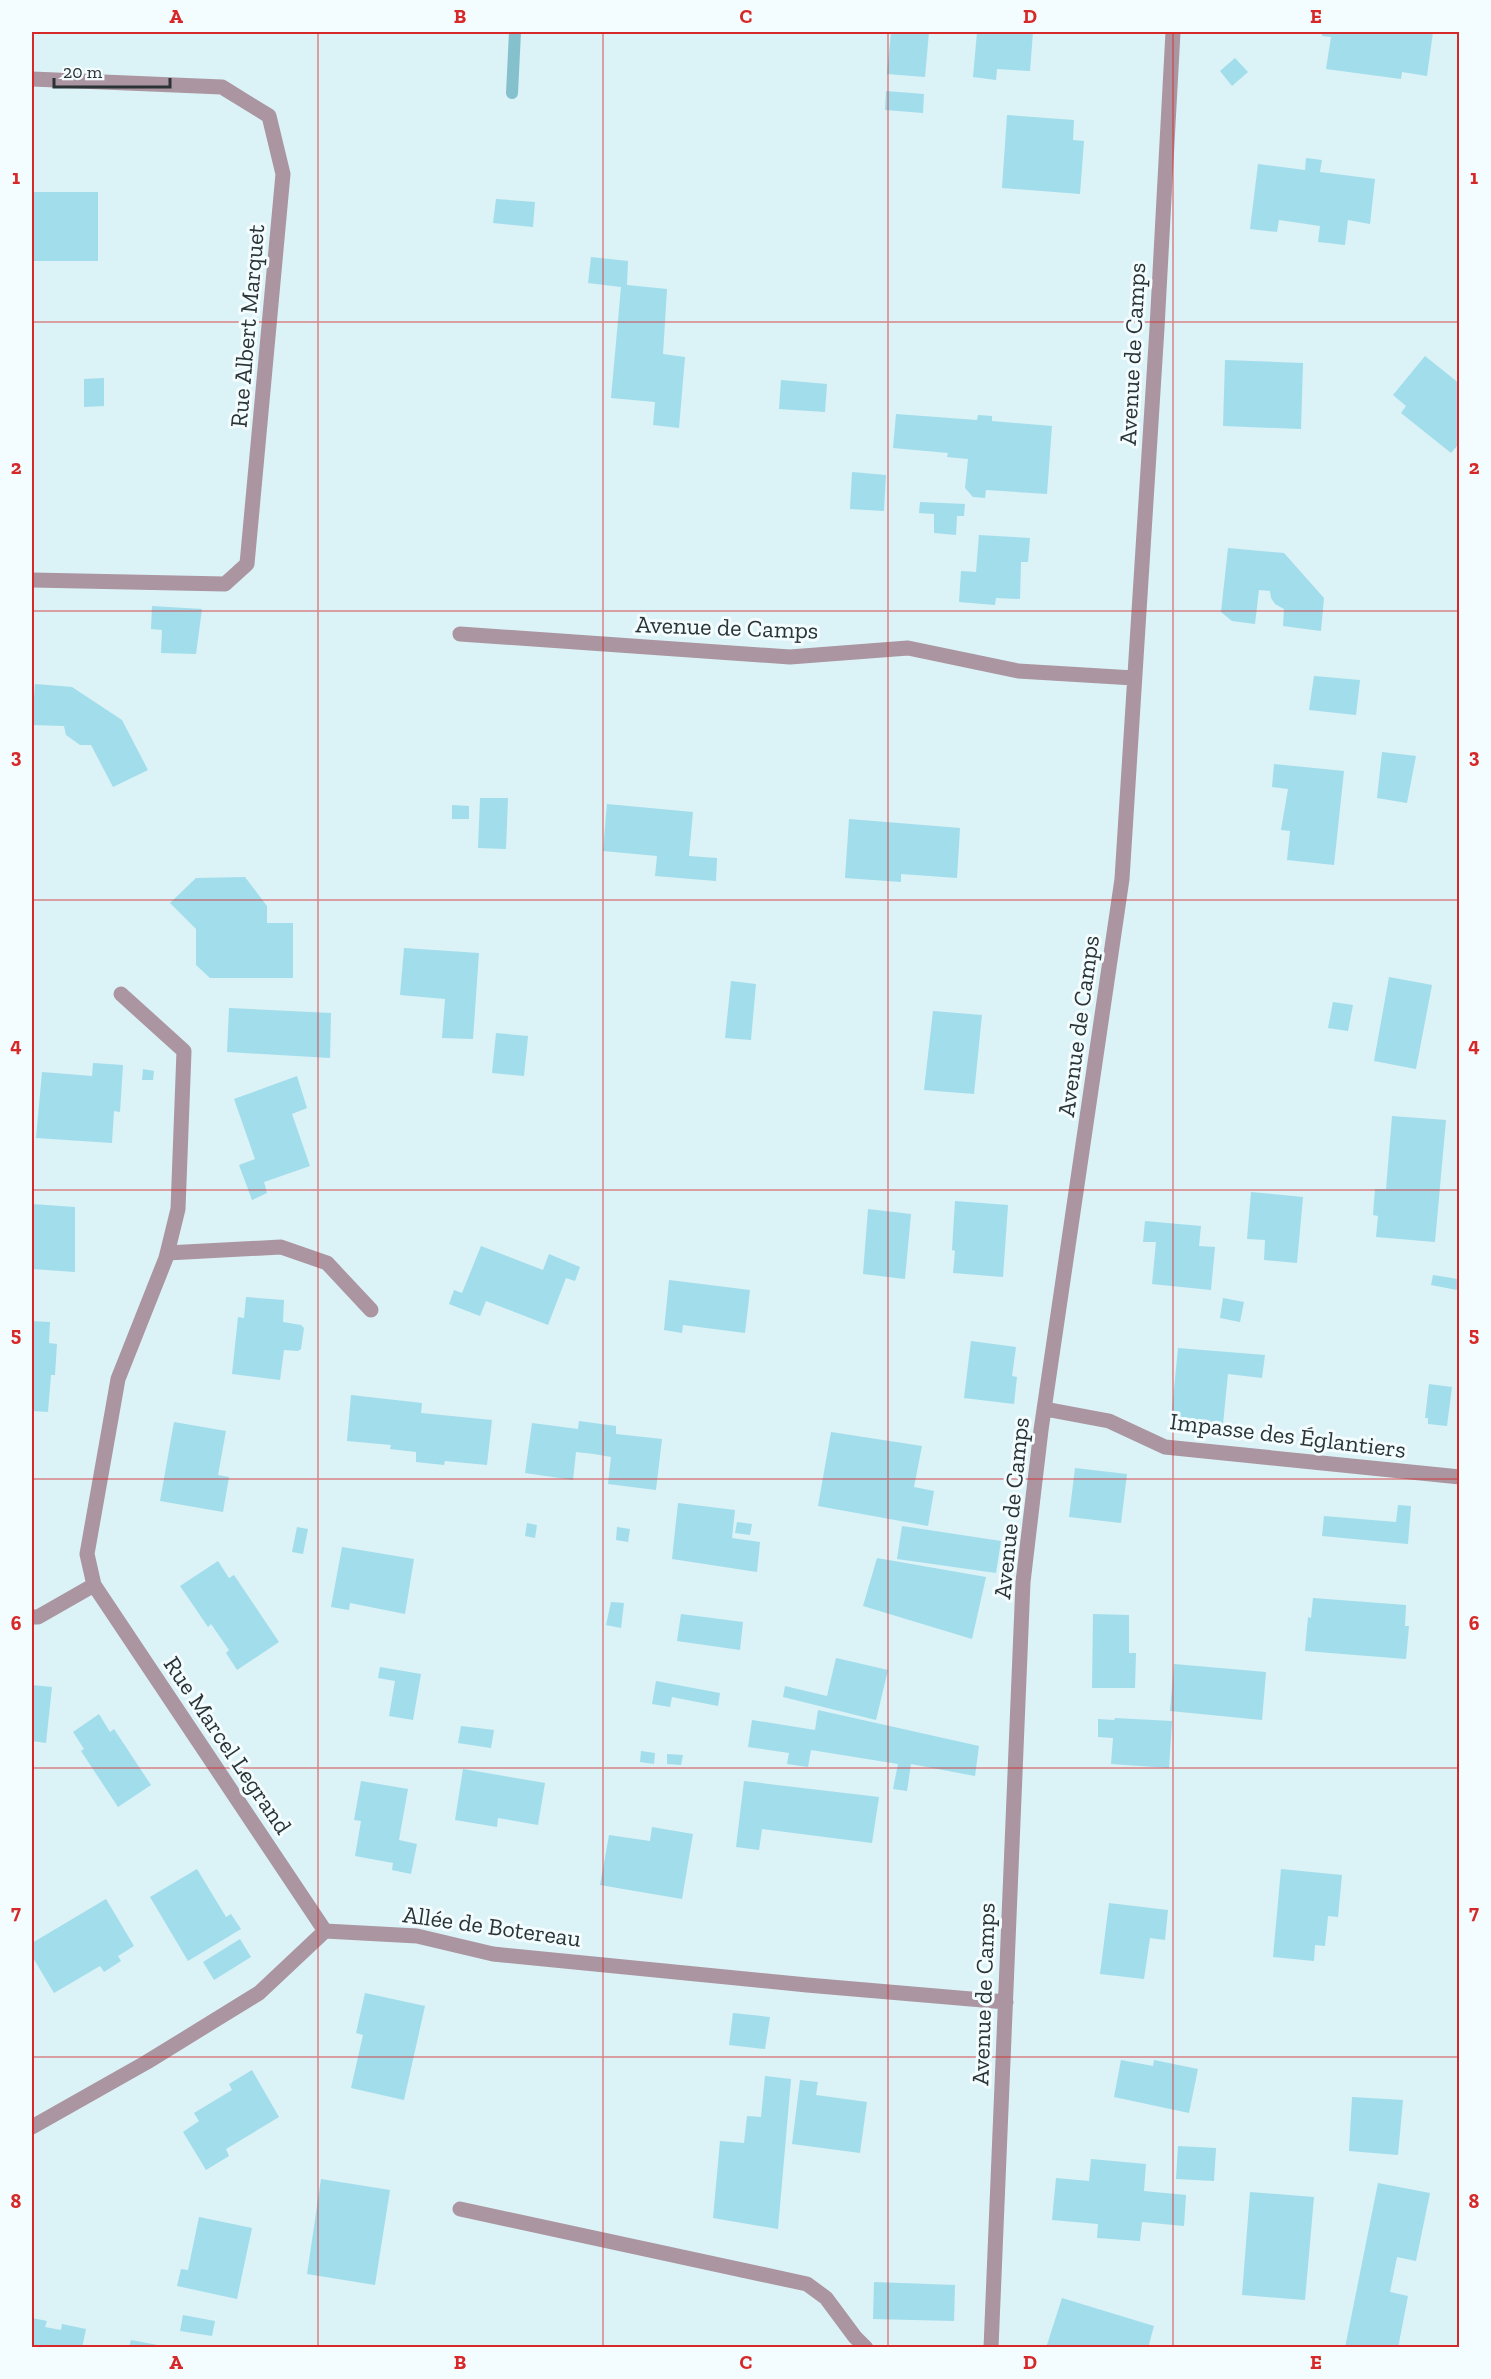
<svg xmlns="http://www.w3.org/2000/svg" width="1491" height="2379" font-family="'Zilla Slab',serif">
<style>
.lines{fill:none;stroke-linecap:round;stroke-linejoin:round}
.stream{stroke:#85c0cd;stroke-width:12}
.building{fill:#a2ddeb}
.minor{stroke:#aa95a0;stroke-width:15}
.grid{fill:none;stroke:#d62828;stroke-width:1.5;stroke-opacity:0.55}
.labels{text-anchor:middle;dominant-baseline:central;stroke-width:6;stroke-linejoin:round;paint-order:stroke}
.street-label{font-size:24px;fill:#2a3335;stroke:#f3fcff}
.neatline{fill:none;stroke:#d62828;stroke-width:2}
.grid-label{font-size:20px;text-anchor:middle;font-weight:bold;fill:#d62828}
</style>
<rect width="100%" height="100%" fill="#dbf2f7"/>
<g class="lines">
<path class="stream" d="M512,93L515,32"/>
</g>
<path class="building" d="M891,32H929L925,77L887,74Z
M977,32H1033L1030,71L997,69L996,80L973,77Z
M1322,32H1433L1427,76L1402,72L1401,79L1326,69L1331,37L1322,36Z
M1235,58L1248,72L1232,86L1220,71Z
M886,91L924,94L923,113L885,110Z
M1007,115L1074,120L1073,140L1084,141L1080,194L1002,188Z
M1306,158L1322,160L1320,172L1375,179L1370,224L1348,220L1345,245L1318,242L1320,226L1279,220L1277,232L1250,229L1258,164L1305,170Z
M32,192H98V261H32Z
M496,199L535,202L533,227L493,223Z
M591,257L628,261L627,285L667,289L663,354L685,357L679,428L653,425L655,402L611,398L621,287L588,283Z
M1425,356L1460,384V448L1457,446L1451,453L1401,413L1406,406L1393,395Z
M1225,360L1303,363L1301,429L1223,426Z
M104,378V406L84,407V379Z
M781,380L827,384L825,412L779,409Z
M896,414L977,420L978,415L992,416V421L1052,426L1047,494L986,490L985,498L973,497L965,488L968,459L947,457L948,453L893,448Z
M852,472L886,475L884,511L850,509Z
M920,502L965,504L964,516H957L956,535L934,533V514L919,513Z
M979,535L1030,538L1028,562H1021L1020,599L996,598L995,605L959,602L961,571L976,572Z
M1228,548L1284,553L1324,598L1321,631L1283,626L1284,609L1275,604L1271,598L1270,591L1259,590L1255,624L1232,621L1221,612Z
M152,606L202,609L196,654L161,653L162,630L151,629Z
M1314,676L1360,680L1356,715L1309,710Z
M35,684L72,687L122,720L148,770L113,787L91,745H80L66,735L64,726L32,725Z
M1382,752L1416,756L1407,803L1377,798Z
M1274,764L1344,771L1334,865L1287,860L1290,831L1281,830L1288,789L1272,787Z
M480,798H508L506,849L478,848Z
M607,804L693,812L689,856L717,858L716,881L655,876L657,856L603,851Z
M452,805L469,806V819H452Z
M849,819L960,828L957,878L901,874V882L845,878Z
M245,877L267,906V923H293V978H210L196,965V929L170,903L196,878Z
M404,948L479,953L473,1039L442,1038L445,999L400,995Z
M1389,977L1432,985L1416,1069L1374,1061Z
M731,981L756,984L751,1040L725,1038Z
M1333,1002L1353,1005L1348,1031L1328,1028Z
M229,1008L331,1013L330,1058L227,1052Z
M933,1011L982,1015L974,1094L924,1090Z
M496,1033L528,1036L524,1076L492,1073Z
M93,1063L123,1065L120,1112L114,1111L112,1143L36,1138L42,1072L92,1076Z
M143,1069L154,1071L153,1080H142Z
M297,1076L307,1108L292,1114L310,1166L264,1182L267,1193L252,1200L239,1165L255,1159L234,1099Z
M1392,1116L1446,1120L1435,1242L1376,1237L1378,1216L1373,1215L1375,1189H1386Z
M1251,1192L1303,1197L1297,1263L1264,1260L1265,1240L1247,1239Z
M955,1201L1008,1205L1003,1277L953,1273L955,1251L952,1250Z
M32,1204L75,1207V1272L32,1269Z
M868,1209L911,1214L905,1279L863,1274Z
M1145,1221L1201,1226L1199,1246L1215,1247L1211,1290L1152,1284L1156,1242H1143Z
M481,1246L543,1270L549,1254L580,1267L575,1281L566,1278L548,1325L486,1301L480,1316L449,1304L454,1290L462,1293Z
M1433,1275L1458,1279L1457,1290L1431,1285Z
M669,1280L750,1290L745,1333L683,1325L682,1333L664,1330Z
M246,1297L284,1300L283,1322L301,1325L304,1328L301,1349L298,1351L284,1350L280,1380L232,1374L238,1317L244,1318Z
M1223,1298L1244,1302L1240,1322L1220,1318Z
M32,1321L50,1322L49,1343L57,1344L55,1375H51L48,1412L32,1411Z
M971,1341L1016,1347L1012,1376L1017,1377L1014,1404L964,1398Z
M1178,1348L1265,1355L1262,1378L1228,1374L1223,1424L1171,1419Z
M1429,1384L1452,1387L1447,1426L1428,1424V1418H1425Z
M351,1395L422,1403L421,1413L492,1420L487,1465L445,1461L444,1465L416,1462V1452L390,1449L391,1445L347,1441Z
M579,1421L616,1426V1434L662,1439L656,1490L608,1484L611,1457L594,1454L576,1452L573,1480L525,1473L532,1423L578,1429Z
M174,1422L226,1431L218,1475L229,1477L223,1512L160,1501Z
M831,1432L922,1446L914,1487L934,1491L928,1526L818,1506Z
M1075,1468L1127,1474L1121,1523L1069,1517Z
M678,1503L735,1510L732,1538L760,1542L757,1572L672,1559Z
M1398,1505L1411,1506L1408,1544L1322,1536L1324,1516L1396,1522Z
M737,1522L752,1524L750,1535L735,1533Z
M527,1523L537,1525L535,1538L525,1536Z
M902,1526L1001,1541L996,1573L897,1559Z
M297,1527L308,1529L303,1554L292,1552Z
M617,1527L630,1529L628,1542L616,1540Z
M342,1547L414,1559L405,1614L350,1603L349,1610L331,1607Z
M877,1558L986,1577L972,1639L863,1606Z
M218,1561L229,1578L234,1575L279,1642L237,1670L226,1653L229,1650L211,1624L208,1627L180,1586Z
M1313,1598L1406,1605L1405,1626H1409L1406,1659L1305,1651L1308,1617L1311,1618Z
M611,1602L624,1603L621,1628L606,1625Z
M681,1614L743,1622L740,1650L677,1641Z
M1093,1614L1129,1615V1653H1136L1135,1688H1092Z
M836,1658L888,1670L876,1720L783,1697L785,1686L827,1696Z
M1174,1664L1266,1672L1262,1720L1170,1711Z
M380,1667L421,1674L413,1720L389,1716L395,1681L378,1678Z
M656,1681L720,1693L718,1706L672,1697L670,1707L652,1704Z
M32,1685L52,1687L46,1743L32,1741Z
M818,1710L979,1746L975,1776L911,1764L907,1791L893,1789L898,1764L811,1750L808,1767L787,1764L789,1753L748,1747L752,1720L815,1730Z
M99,1714L110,1732L114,1729L151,1785L118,1807L81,1751L84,1749L73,1732Z
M1115,1718L1172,1721L1169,1768L1111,1764L1113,1738L1098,1737V1719L1114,1720Z
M461,1726L494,1730L491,1748L458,1743Z
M641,1751L655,1753L654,1764L640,1762Z
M667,1754L683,1755L681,1765L667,1764Z
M463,1769L545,1783L538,1825L498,1818L497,1827L455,1820Z
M361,1781L408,1789L399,1840L417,1844L411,1874L392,1870L393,1863L355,1856L361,1821L354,1820Z
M744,1781L879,1797L872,1843L762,1829L759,1850L736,1847Z
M652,1827L693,1834L682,1899L600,1885L609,1835L650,1841Z
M197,1869L226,1917L231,1914L241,1929L188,1961L150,1897Z
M1281,1869L1342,1875L1338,1917L1328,1916L1325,1946L1315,1945L1314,1961L1273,1957Z
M106,1899L134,1946L118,1956L121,1961L104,1972L100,1966L54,1993L32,1956V1943Z
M1109,1903L1168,1910L1165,1940L1150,1938L1144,1979L1100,1974Z
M240,1939L251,1957L214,1980L203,1962Z
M365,1993L425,2006L404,2100L351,2088L363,2035L356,2033Z
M733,2013L770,2017L765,2049L729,2045Z
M1121,2060L1153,2066L1154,2060L1198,2069L1189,2113L1114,2097Z
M252,2070L279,2117L226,2149L229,2156L206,2170L183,2132L199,2121L194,2113L232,2090L229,2084Z
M765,2076L791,2079L778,2229L713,2218L720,2141L744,2143L747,2116L761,2117Z
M800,2080L818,2082L816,2095L867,2102L860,2153L792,2144Z
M1352,2097L1403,2100L1398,2155L1349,2151Z
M1178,2146L1216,2148L1214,2181L1176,2179Z
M1091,2159L1146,2164L1144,2191L1186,2195L1184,2226L1142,2222L1140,2241L1097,2238L1098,2224L1052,2220L1056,2178L1089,2181Z
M321,2179L390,2190L375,2285L307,2274Z
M1378,2183L1430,2193L1416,2261L1397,2257L1390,2292L1408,2296L1398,2348H1345Z
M1250,2192L1314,2197L1305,2300L1242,2295Z
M199,2217L252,2228L237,2299L177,2286L181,2269L188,2270Z
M874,2282L955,2285L954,2321L873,2319Z
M1062,2298L1154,2326L1148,2348H1046Z
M183,2315L215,2321L212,2336L180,2331Z
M32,2318L47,2321L45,2327L61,2330L62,2324L86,2329L82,2348H32Z
M131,2340L163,2346V2348H129Z"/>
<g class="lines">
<path class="minor" d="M32,79L222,87L269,116L283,174L247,564L225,584L32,580
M460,634L790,657L908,648L1018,671L1134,678
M121,994L184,1051L178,1209L166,1258L118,1379L87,1554L94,1585L325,1931
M167,1253L281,1247L327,1263L371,1310
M1045,1409L1109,1421L1165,1447L1460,1477
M32,1617H38L94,1585
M32,2127L147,2062L259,1993L325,1931L417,1936L493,1954L807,1985L1006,2002
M460,2209L807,2284L826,2298L855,2337L866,2348
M991,2348L1023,1582L1041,1430L1122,879L1157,328L1173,32"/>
</g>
<path class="grid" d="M318,32V2348M603,32V2348M888,32V2348M1173,32V2348M32,322H1460M32,611H1460M32,900H1460M32,1190H1460M32,1479H1460M32,1768H1460M32,2057H1460"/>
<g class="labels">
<g class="street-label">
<text transform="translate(247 326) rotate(-85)">Rue Albert Marquet</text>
<text transform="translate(1132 354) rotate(-87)">Avenue de Camps</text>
<text transform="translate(727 627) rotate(2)">Avenue de Camps</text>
<text transform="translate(1078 1026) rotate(-82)">Avenue de Camps</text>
<text transform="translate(1288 1435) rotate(7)">Impasse des Églantiers</text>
<text transform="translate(1011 1508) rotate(-84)">Avenue de Camps</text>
<text transform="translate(228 1745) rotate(56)">Rue Marcel Legrand</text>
<text transform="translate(492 1926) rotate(8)">Allée de Botereau</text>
<text transform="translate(983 1994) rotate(-88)">Avenue de Camps</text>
</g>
</g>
<rect width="1491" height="2379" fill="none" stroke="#f3fcff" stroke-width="66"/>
<path d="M54 78v9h116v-9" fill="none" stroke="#2a3335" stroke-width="3"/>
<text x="63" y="78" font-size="18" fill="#2a3335" stroke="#f3fcff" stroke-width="4.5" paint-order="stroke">20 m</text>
<rect x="33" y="33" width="1425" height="2313" class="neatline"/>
<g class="grid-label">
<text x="176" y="23">A</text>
<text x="460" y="23">B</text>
<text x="746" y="23">C</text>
<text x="1030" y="23">D</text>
<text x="1316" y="23">E</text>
<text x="16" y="184">1</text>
<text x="1474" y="184">1</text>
<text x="16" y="474">2</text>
<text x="1474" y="474">2</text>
<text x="16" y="763">3</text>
<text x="1474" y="763">3</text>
<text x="16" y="1052">4</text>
<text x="1474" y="1052">4</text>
<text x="16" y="1341">5</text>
<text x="1474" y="1341">5</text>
<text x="16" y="1630">6</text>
<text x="1474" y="1630">6</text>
<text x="16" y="1919">7</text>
<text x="1474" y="1919">7</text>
<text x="16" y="2208">8</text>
<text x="1474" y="2208">8</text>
<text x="176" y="2369">A</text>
<text x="460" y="2369">B</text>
<text x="746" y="2369">C</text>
<text x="1030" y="2369">D</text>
<text x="1316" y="2369">E</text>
</g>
</svg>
